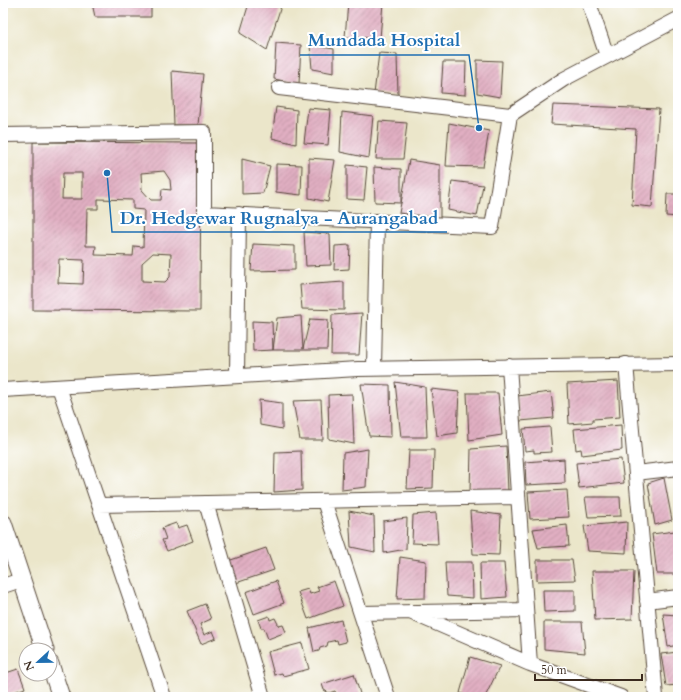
<svg xmlns="http://www.w3.org/2000/svg" width="681" height="700" font-family="Cardo,serif">
<style>
.building{fill:url(#building-hatch);fill-rule:evenodd}
.lines{fill:none;stroke-linecap:round;stroke-linejoin:round}
.minor-casing{stroke:#554638;stroke-width:16}
.tertiary-casing{stroke:#554638;stroke-width:19}
.minor{stroke:#fff;stroke-width:14}
.tertiary{stroke:#fff;stroke-width:17}
.leader{fill:none;stroke:#1f6fb2;stroke-width:1.5}
.callout-dot{fill:#1f6fb2;stroke:#fff;stroke-width:1.5}
.callout-label{font-size:18px;text-anchor:middle;font-weight:bold;fill:#1f6fb2;stroke:#fff;stroke-width:4;stroke-linejoin:round;paint-order:stroke}
</style>
<defs>
<pattern id="building-hatch" width="6" height="6" patternUnits="userSpaceOnUse"><rect width="6" height="6" fill="#e1afc2"/><path d="M-1 1l2-2M0 6l6-6M5 7l2-2" fill="none" stroke="#b88f9d"/></pattern>
</defs>
<rect width="100%" height="100%" fill="#fff"/>
<filter id="ink" filterUnits="userSpaceOnUse"><feTurbulence type="fractalNoise" baseFrequency=".025" numOctaves="2"/><feDisplacementMap in="SourceGraphic" scale="8" xChannelSelector="R" yChannelSelector="G"/><feConvolveMatrix kernelMatrix="1 2 1 2 8 2 1 2 1" color-interpolation-filters="sRGB"/></filter>
<filter id="wash" filterUnits="userSpaceOnUse"><feTurbulence type="fractalNoise" baseFrequency=".012" numOctaves="4" result="noise"/><feDisplacementMap in="SourceGraphic" scale="16" xChannelSelector="R" yChannelSelector="G"/><feGaussianBlur stdDeviation="0.9" result="paint"/><feColorMatrix in="noise" values="0 0 0 0 0 0 0 0 0 0 0 0 0 0 0 0 0 1.4 0 .05"/><feComposite in="paint" operator="in"/></filter>
<g filter="url(#wash)">
<rect width="100%" height="100%" fill="#ebe6ca"/>
<g id="blocks">
<path class="building" d="M92,3H151V17H95Z
M249,3H282L267,50L240,33Z
M348,3H383L380,38L345,37Z
M276,43L301,45L299,84L274,79Z
M310,45L334,49V73L312,69Z
M379,53L397,54L398,95L374,94Z
M477,60L502,61L500,97L477,93Z
M443,62H466L465,95L441,93Z
M172,71L203,74L198,125H174Z
M553,105L659,109L652,207L632,205L636,129L551,124Z
M276,107L297,110L296,144L272,138Z
M308,108L331,110L328,145L304,143Z
M342,112L373,116L369,158L340,152Z
M379,121L407,123L403,159H376Z
M449,123L489,131L483,167L446,166Z
M33,142L201,143L200,311L33,310ZM164,171L170,180L171,190L162,189L161,200H151L142,190L141,173ZM63,173H82V199H62ZM98,199L133,200V209L144,210L143,247L134,246L133,256L95,255L96,246H86L87,209H98ZM153,253L171,254L170,277L165,282L142,281V263ZM59,259L84,260L83,284L58,283Z
M309,158L335,160L328,202L309,198Z
M242,159L270,166L263,193L242,194Z
M409,160L440,165V218L399,213L401,203L375,202L374,167L401,169V203Z
M276,164L302,165L301,195L276,192Z
M347,165L367,167L364,200L347,199Z
M452,181L483,185L477,216L448,210Z
M667,194H678V217L666,216Z
M304,232L330,234L331,265L306,266Z
M253,244L295,246V270L251,271Z
M350,245L349,269L334,270L335,246Z
M344,282V310L302,309L300,285Z
M362,313L359,355H331L332,315Z
M301,316L303,349L310,319L328,320L327,350H273L277,318Z
M252,321L272,322L273,350L253,351Z
M618,381L620,417L593,419V422L569,424L567,384Z
M395,382L425,387L427,437H401Z
M361,384L390,385L391,437L369,436Z
M431,389L459,392L457,433L437,436Z
M551,392L554,418L520,421L517,396Z
M467,393H498L502,435L469,440Z
M352,394L354,444L329,439L328,395Z
M259,400L282,403V429L260,425Z
M321,400L323,440H300L293,401Z
M621,425L622,450L582,455L581,449L576,450L574,429Z
M550,427L552,452L534,453V450L525,451L523,429Z
M506,446L508,492L470,491L471,449Z
M368,449L366,487L342,490L343,453Z
M409,450H434L433,488L407,489Z
M301,451L302,490L274,492L275,452Z
M564,459L565,483L526,485L525,462Z
M621,459L624,483L579,488L576,463Z
M664,478L672,520L655,525L648,483Z
M567,490L569,517L530,519L528,492Z
M585,497H620L621,516L588,517Z
M349,511L374,516L375,552L351,547Z
M470,511L501,515L499,555L473,554Z
M436,513L438,544L412,543L413,515Z
M407,518L406,549L384,553L383,521Z
M627,522L626,553L588,551L584,526Z
M176,523L178,528L187,525L193,541L167,551L162,540L166,539L162,528Z
M567,525L569,546L538,548L533,529Z
M675,531L678,549V574H657L652,534Z
M266,548L274,570L236,583L228,561Z
M400,557L426,561L425,598L397,599Z
M537,560H572L575,580L537,581Z
M445,562H472L473,598L447,596Z
M480,563H504L507,597L481,599Z
M592,571H634L632,619L595,620Z
M276,581L284,603L254,614L246,592Z
M334,581L343,606L308,619L298,592L308,589L310,594L319,591L317,587Z
M543,590H575V611L544,612Z
M205,604L211,619L200,624L204,635L213,631L216,638L201,644L187,611Z
M663,614L678,615V645L668,647Z
M269,616L270,620L275,618L279,626L283,625L286,632L268,639L264,628H261L258,620Z
M341,620L346,642L338,644L337,640L328,642L327,646L320,648L319,651L314,652L309,628Z
M544,622H582L585,653L544,649Z
M302,643L309,669L283,676L282,673L274,675L268,652Z
M678,652V685L666,686L661,654Z
M470,657L500,666L485,697H471L460,693Z
M18,669L25,688L3,696V674Z
M354,674L361,697H337L335,691L329,693L324,690L322,684Z"/>
</g>
</g>
<g filter="url(#ink)">
<use href="#blocks" fill-opacity="0" stroke="#554638" stroke-width="1"/>
<g class="lines">
<g class="minor-casing">
<path id="minor" d="M589,3L607,56
M279,88L510,115L564,79L678,19
M3,135L204,132V213L492,227L510,115
M626,364L656,697
M509,366L530,664
M374,368L377,221
M237,376L239,214
M59,387L164,697
M3,390L358,369L678,364
M636,473L678,468
M324,501L388,697
M206,503L263,697
M99,505L518,497
M3,586L21,580
M647,601L678,597
M410,612L530,664L621,697
M361,613L526,610"/>
</g>
<g class="tertiary-casing">
<path id="tertiary" d="M3,523L45,650
M50,664L61,697"/>
</g>
<use href="#minor" class="minor"/>
<use href="#tertiary" class="tertiary"/>
</g>
</g>
<path class="leader" d="M479 128L469 55H300M107 173L112 232H447"/>
<g class="callout-dot">
<circle cx="479" cy="128" r="4"/>
<circle cx="107" cy="173" r="4"/>
</g>
<g class="callout-label">
<text x="384" y="46">Mundada Hospital</text>
<text x="279" y="224">Dr. Hedgewar Rugnalya - Aurangabad</text>
</g>
<rect width="681" height="700" fill="none" stroke="#fff" stroke-width="16"/>
<g transform="translate(38 662) rotate(248)"><circle r="19" fill="#ffffff" stroke="#b1aaa5"/>
<path d="M0-3L7 15L0 10L-7 15Z" fill="#1f6fb2"/>
<text y="-6" font-size="11" font-weight="bold" text-anchor="middle" fill="#3b2a1e">N</text>
</g>
<path d="M535 674v6h107v-6" fill="none" stroke="#3b2a1e" stroke-width="2"/>
<text x="541" y="674" font-size="12" fill="#3b2a1e" stroke="#ffffff" stroke-width="3" paint-order="stroke">50 m</text>
</svg>
